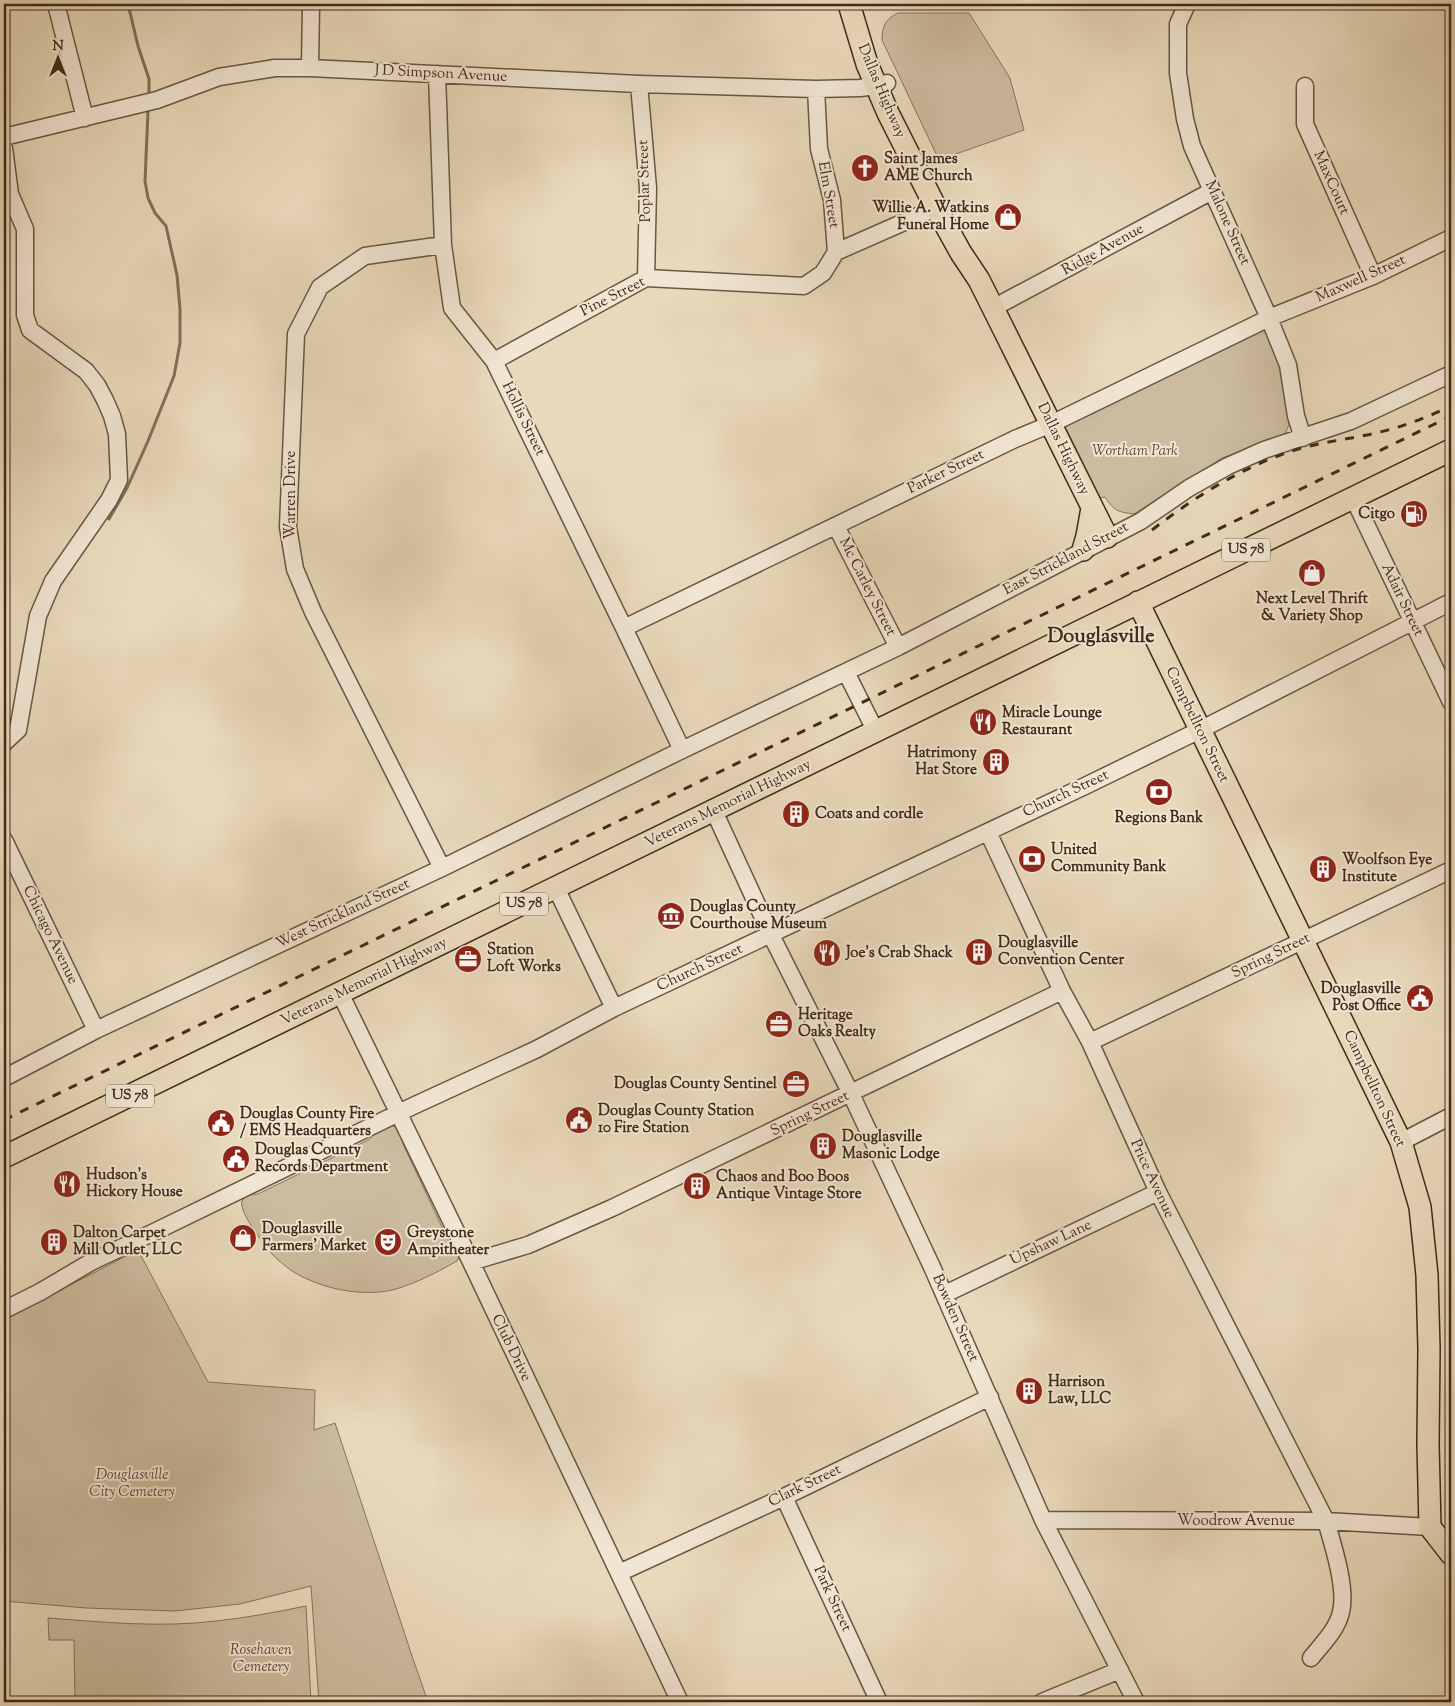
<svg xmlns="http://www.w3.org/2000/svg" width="1455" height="1706" font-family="'Sorts Mill Goudy',serif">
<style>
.green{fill:#ccbb9f;stroke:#86735c}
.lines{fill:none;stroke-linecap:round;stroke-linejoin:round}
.stream{stroke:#837059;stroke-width:3}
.minor-casing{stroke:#6a5642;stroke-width:19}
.major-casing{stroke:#402b19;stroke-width:24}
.minor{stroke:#f1e6d3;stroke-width:16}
.major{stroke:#e9d9bb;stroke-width:21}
.rail{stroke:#402b19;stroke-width:3;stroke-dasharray:9 9;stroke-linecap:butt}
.labels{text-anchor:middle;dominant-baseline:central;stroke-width:4;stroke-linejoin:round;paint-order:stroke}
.shield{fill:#f1e6d3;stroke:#756351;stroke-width:1}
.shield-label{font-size:14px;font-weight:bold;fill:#402b19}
.street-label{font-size:15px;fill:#402b19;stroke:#f1e6d3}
.poi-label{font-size:15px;font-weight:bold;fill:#402b19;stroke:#f1e6d3;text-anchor:start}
.park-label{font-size:15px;font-style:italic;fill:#5c4834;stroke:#f1e6d3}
.district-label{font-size:20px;font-weight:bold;fill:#402b19;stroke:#f1e6d3}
</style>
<rect width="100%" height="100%" fill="#e9d9bb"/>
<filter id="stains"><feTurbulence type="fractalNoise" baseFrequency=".004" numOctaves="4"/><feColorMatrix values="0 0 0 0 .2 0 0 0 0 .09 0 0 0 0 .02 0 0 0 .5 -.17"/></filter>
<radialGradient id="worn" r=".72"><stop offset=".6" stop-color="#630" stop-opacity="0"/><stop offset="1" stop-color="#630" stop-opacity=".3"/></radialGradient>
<path class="green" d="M898,13H969L1010,78L1024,130L939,160L882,40C882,27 885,19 898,13Z
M1267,329L1285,380L1289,425L1284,436L1222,458L1134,514C1118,512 1114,511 1105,497L1099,498L1062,428Z
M391,1125L396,1127L404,1138L403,1144L450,1244L456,1247L460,1255L457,1261C436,1273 404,1290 380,1292C354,1294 328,1289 305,1278C295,1274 285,1266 277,1259C269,1252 238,1212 242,1201C245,1194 252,1195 258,1194L370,1139L372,1135Z
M138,1250L208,1382L315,1390L314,1430L335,1423L413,1659L428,1702H319L311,1586L240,1604L175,1611L86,1608L4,1601V1319Z
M306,1606L311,1702H75L74,1640H49L48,1618C103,1622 160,1628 216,1621C246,1618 276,1612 306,1606Z"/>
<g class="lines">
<path class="stream" d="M128,4L138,46L149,79V92
M109,519L127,488L148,441L174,376L180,343V309L177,275L166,226L155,213L148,198L145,181L148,111"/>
<g class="minor-casing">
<path id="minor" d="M56,4L85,118
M1187,4L1178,24V73L1185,119L1192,146L1269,318L1288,365L1296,416L1303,438
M310,68L311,4
M437,74L443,245L452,308L494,361L624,628L682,750
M639,84L648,188L646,278
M1305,86V124L1373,276
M4,137L157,100L219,77L275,68H310L639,84L816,89L860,88L876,86L887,83
M4,148L10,194L25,229V315L30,330L86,371L97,385L105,400L112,416L117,434L119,480L109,500L53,581L38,616L18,730L4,743
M836,252L936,208
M993,308L1212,191
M494,361L646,278L804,286L823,273L836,252L832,200L819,149L816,89
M1353,497L1451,702
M836,526L898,647
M624,628L1015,439L1051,424L1269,318L1373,276L1451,238
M846,672L876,732
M714,811L771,935L851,1094L932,1267L1043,1520L1136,1702
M988,832L1062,991L1090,1042L1158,1192L1326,1521C1333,1545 1347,1588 1341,1612C1337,1630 1322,1644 1311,1658
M4,840L96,1030
M442,868L313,612L295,569L288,527L296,334L320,287L365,256L443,245
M556,888L614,1008
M340,993L471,1262L680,1702
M1090,1042L1451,870
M4,1078L96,1030L442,868L682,750L898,647L1141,521L1189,488L1228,466L1264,450L1351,421L1451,374
M1401,1142L1451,1116
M471,1262L528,1245L612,1208L1062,991
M945,1294L1158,1192
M4,1310L40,1292L91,1262L150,1234L413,1106L537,1049L614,1008L1085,786L1200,730L1451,602
M784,1497L879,1702
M1043,1520L1326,1521L1430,1527
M619,1573L784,1497L990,1397
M1042,1702L1120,1670"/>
</g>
<g class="major-casing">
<path id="major" d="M849,4L867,64L888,113L936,208L961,253L979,280L993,308L1107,537
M1083,550L1087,536L1092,508
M1138,602L1401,1142L1420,1207L1427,1275L1429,1349L1428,1444L1430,1527L1451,1554
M4,1157L1451,450"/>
</g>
<use href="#minor" class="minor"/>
<use href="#major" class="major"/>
<path class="rail" d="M1152,530C1192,499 1236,471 1283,454C1315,442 1348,440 1380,432C1405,426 1428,417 1451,406
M4,1120L1451,416"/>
</g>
<defs>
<g id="church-disc" transform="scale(1.4375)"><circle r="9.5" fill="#8f2418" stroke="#f1e6d3"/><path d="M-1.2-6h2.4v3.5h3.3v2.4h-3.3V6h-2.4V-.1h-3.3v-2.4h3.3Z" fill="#fff"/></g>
<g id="shop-disc" transform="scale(1.4375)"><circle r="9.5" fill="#8f2418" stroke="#f1e6d3"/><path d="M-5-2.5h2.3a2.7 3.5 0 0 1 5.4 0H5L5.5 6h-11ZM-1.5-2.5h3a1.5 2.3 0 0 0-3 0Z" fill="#fff"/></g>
<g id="fuel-disc" transform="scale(1.4375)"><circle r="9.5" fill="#8f2418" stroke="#f1e6d3"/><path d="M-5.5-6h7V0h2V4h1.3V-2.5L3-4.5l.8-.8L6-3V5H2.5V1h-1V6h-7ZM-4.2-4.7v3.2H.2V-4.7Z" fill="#fff"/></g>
<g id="restaurant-disc" transform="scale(1.4375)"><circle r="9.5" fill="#8f2418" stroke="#f1e6d3"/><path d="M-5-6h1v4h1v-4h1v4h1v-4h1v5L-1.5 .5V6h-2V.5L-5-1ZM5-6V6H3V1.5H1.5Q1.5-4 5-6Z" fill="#fff"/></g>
<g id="building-disc" transform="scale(1.4375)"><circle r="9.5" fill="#8f2418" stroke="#f1e6d3"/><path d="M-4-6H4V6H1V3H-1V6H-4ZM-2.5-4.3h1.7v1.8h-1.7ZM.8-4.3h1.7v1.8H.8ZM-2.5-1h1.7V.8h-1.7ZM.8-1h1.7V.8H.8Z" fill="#fff"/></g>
<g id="bank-disc" transform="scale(1.4375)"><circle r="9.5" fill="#8f2418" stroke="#f1e6d3"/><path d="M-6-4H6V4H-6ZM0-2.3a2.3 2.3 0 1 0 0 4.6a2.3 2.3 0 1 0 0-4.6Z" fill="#fff"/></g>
<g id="museum-disc" transform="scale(1.4375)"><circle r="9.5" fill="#8f2418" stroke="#f1e6d3"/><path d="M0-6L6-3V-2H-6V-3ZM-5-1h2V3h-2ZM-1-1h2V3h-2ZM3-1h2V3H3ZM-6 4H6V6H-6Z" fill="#fff"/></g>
<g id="office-disc" transform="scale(1.4375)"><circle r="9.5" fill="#8f2418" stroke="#f1e6d3"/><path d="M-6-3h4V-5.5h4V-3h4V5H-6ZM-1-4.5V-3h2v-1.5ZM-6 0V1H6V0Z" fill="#fff"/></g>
<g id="civic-disc" transform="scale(1.4375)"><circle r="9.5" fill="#8f2418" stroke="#f1e6d3"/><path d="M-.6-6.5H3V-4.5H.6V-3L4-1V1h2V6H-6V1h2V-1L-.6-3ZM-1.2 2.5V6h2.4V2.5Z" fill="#fff"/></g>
<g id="theatre-disc" transform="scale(1.4375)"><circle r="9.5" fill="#8f2418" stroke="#f1e6d3"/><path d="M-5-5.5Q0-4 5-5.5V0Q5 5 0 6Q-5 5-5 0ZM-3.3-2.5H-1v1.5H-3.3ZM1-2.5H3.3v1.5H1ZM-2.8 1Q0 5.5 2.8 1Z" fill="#fff"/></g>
</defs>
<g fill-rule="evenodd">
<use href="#church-disc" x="865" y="168"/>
<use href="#shop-disc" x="1008" y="217"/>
<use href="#fuel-disc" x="1414" y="514"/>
<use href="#shop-disc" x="1312" y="573"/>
<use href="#restaurant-disc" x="983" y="722"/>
<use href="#building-disc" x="996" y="762"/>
<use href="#bank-disc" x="1159" y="792"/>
<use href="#building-disc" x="796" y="814"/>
<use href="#bank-disc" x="1032" y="859"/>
<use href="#building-disc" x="1323" y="869"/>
<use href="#museum-disc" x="671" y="916"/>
<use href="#building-disc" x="979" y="952"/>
<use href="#restaurant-disc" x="827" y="953"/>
<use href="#office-disc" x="468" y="959"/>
<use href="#civic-disc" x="1420" y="998"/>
<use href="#office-disc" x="779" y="1024"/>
<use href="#office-disc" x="796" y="1084"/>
<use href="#civic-disc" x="579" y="1120"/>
<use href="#civic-disc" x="221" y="1123"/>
<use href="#building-disc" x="823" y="1146"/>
<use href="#civic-disc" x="236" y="1159"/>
<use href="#restaurant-disc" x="67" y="1184"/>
<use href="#building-disc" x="697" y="1186"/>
<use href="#shop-disc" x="243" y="1238"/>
<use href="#building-disc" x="54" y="1242"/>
<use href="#theatre-disc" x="388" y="1242"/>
<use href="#building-disc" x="1029" y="1391"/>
</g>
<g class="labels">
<g class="shield">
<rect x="1222" y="538.5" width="48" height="23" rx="4"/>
<rect x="500" y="892.5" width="48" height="23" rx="4"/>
<rect x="106" y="1084.5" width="48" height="23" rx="4"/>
</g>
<g class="shield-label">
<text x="1246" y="550">US 78</text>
<text x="524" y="904">US 78</text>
<text x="130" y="1096">US 78</text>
</g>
<g class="street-label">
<text transform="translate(441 74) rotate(3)">J D Simpson Avenue</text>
<text transform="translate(881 91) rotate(67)">Dallas Highway</text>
<text transform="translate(645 181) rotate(-92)">Poplar Street</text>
<text transform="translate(1331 183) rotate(66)">MaxCourt</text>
<text transform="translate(828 195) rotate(80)">Elm Street</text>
<text transform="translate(1227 223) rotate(66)">Malone Street</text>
<text transform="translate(1103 250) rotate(-29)">Ridge Avenue</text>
<text transform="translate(1361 279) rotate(-24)">Maxwell Street</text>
<text transform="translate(613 297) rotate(-27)">Pine Street</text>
<text transform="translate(523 419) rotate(64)">Hollis Street</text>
<text transform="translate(1063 449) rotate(64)">Dallas Highway</text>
<text transform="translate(946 472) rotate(-26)">Parker Street</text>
<text transform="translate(291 495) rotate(-90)">Warren Drive</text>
<text transform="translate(1066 559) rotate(-28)">East Strickland Street</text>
<text transform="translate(867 587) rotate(63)">Mc Carley Street</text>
<text transform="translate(1402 600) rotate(64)">Adair Street</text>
<text transform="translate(1197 725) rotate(64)">Campbellton Street</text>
<text transform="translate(1066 794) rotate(-25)">Church Street</text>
<text transform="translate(728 804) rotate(-26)">Veterans Memorial Highway</text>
<text transform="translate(343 914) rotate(-25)">West Strickland Street</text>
<text transform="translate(50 935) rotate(64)">Chicago Avenue</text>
<text transform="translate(1271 956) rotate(-26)">Spring Street</text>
<text transform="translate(700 968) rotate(-25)">Church Street</text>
<text transform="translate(364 982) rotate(-26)">Veterans Memorial Highway</text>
<text transform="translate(1374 1089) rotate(65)">Campbellton Street</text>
<text transform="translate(810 1114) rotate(-26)">Spring Street</text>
<text transform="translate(1152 1179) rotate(65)">Price Avenue</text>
<text transform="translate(1051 1243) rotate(-25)">Upshaw Lane</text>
<text transform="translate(955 1318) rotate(66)">Bowden Street</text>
<text transform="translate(511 1348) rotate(64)">Club Drive</text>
<text transform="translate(805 1486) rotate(-26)">Clark Street</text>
<text x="1236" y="1521">Woodrow Avenue</text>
<text transform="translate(832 1599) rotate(65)">Park Street</text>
</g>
<g class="poi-label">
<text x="884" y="159">Saint James<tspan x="884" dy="17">AME Church</tspan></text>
<text x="989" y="208" text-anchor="end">Willie A. Watkins<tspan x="989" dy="17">Funeral Home</tspan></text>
<text x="1395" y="514" text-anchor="end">Citgo</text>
<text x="1312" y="599" text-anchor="middle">Next Level Thrift<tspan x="1312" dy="17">&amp; Variety Shop</tspan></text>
<text x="1002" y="713">Miracle Lounge<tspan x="1002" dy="17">Restaurant</tspan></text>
<text x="977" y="753" text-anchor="end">Hatrimony<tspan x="977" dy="17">Hat Store</tspan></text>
<text x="815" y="814">Coats and cordle</text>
<text x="1159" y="818" text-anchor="middle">Regions Bank</text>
<text x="1051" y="850">United<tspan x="1051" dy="17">Community Bank</tspan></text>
<text x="1342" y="860">Woolfson Eye<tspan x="1342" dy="17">Institute</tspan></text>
<text x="690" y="907">Douglas County<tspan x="690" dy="17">Courthouse Museum</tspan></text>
<text x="998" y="943">Douglasville<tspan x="998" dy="17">Convention Center</tspan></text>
<text x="487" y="950">Station<tspan x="487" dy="17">Loft Works</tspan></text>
<text x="846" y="953">Joe's Crab Shack</text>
<text x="1401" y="989" text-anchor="end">Douglasville<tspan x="1401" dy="17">Post Office</tspan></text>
<text x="798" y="1015">Heritage<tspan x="798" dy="17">Oaks Realty</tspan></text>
<text x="777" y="1084" text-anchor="end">Douglas County Sentinel</text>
<text x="598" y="1111">Douglas County Station<tspan x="598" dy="17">10 Fire Station</tspan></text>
<text x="240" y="1114">Douglas County Fire<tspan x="240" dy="17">/ EMS Headquarters</tspan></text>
<text x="842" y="1137">Douglasville<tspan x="842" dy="17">Masonic Lodge</tspan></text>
<text x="255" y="1150">Douglas County<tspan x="255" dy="17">Records Department</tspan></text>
<text x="86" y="1175">Hudson's<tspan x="86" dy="17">Hickory House</tspan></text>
<text x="716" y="1177">Chaos and Boo Boos<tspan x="716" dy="17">Antique Vintage Store</tspan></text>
<text x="262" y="1229">Douglasville<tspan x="262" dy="17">Farmers' Market</tspan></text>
<text x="73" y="1233">Dalton Carpet<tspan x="73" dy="17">Mill Outlet, LLC</tspan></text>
<text x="407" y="1233">Greystone<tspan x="407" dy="17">Ampitheater</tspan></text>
<text x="1048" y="1382">Harrison<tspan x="1048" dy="17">Law, LLC</tspan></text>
</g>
<g class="park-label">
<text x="1135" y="451">Wortham Park</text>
<text x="132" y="1475">Douglasville<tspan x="132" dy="17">City Cemetery</tspan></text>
<text x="261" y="1650">Rosehaven<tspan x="261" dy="17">Cemetery</tspan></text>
</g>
<g class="district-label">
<text x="1101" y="637">Douglasville</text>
</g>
</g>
<rect width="1455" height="1706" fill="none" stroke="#e9d9bb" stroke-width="20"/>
<rect x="5" y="5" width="1445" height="1696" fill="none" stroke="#402b19" stroke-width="2.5"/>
<rect x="10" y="10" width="1435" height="1686" fill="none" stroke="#402b19"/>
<g transform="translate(58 58)" stroke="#f1e6d3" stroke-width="4" paint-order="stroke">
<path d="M0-4L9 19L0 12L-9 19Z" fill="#402b19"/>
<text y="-8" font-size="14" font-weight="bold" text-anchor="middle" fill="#402b19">N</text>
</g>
<rect width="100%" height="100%" filter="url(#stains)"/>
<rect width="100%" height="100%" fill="url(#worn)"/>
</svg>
